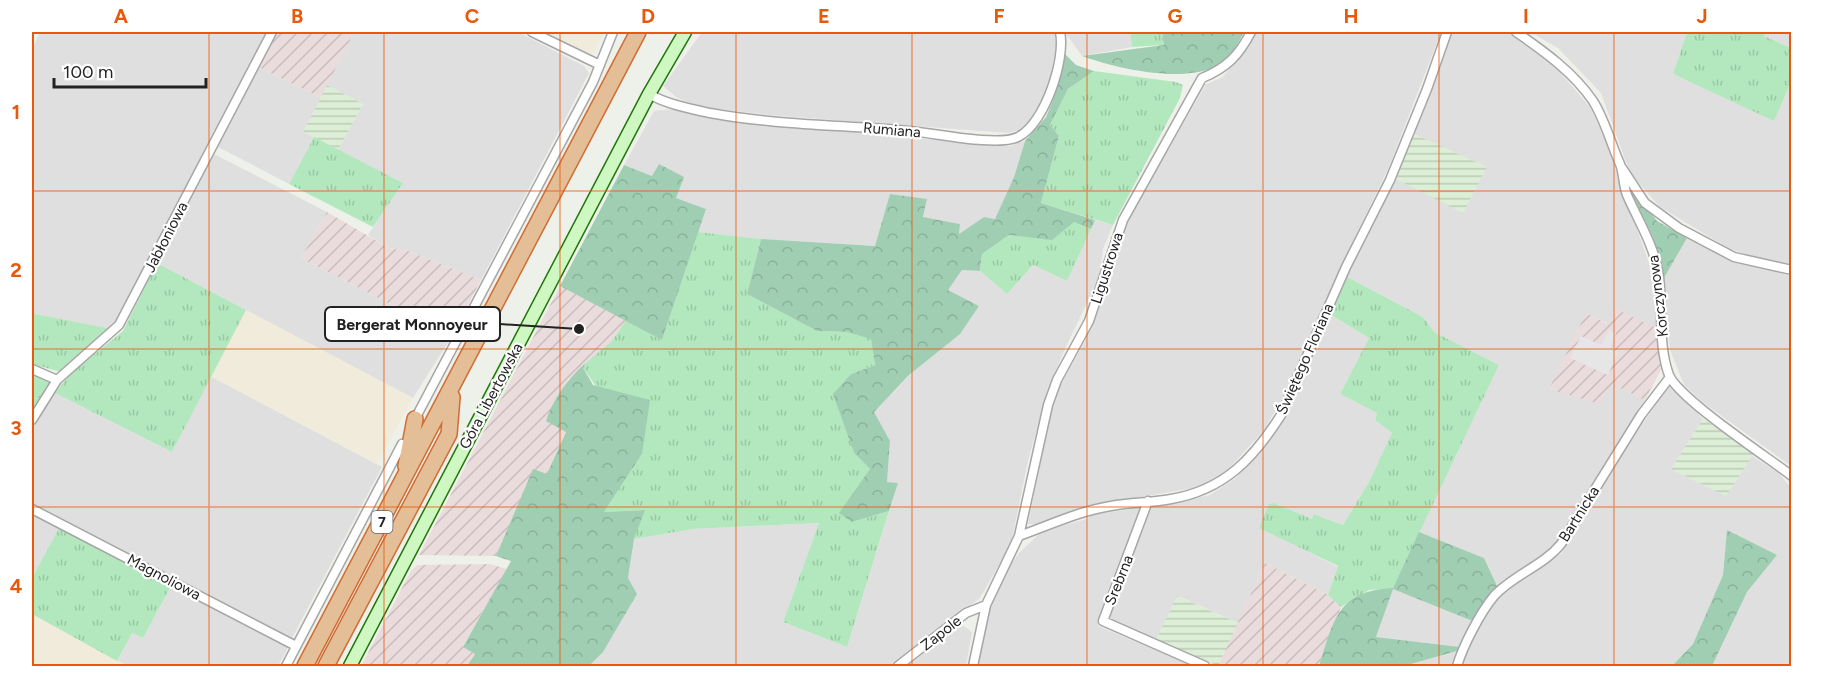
<svg xmlns="http://www.w3.org/2000/svg" width="1823" height="698" font-family="Figtree,sans-serif">
<style>
.residential{fill:#e0dfdf}
.commercial{fill:#f0ebda}
.industrial{fill:url(#industrial-furrows)}
.farmland{fill:url(#farmland-rules)}
.grass{fill:url(#grass-tufts)}
.forest{fill:url(#forest-crowns)}
.parking{fill:#e6e6e6}
.lines{fill:none;stroke-linecap:round;stroke-linejoin:round}
.street-casing{stroke:#a6a6a6;stroke-width:11}
.secondary-casing{stroke:#20760b;stroke-width:15}
.highway-casing{stroke:#d26c33;stroke-width:18}
.street{stroke:#fff;stroke-width:8}
.secondary{stroke:#cff7c2;stroke-width:12}
.highway{stroke:#e3be96;stroke-width:15}
.grid{fill:none;stroke:#e8590c;stroke-width:1.5;stroke-opacity:0.55}
.labels{text-anchor:middle;dominant-baseline:central;stroke-width:4.5;stroke-linejoin:round;paint-order:stroke}
.shield{fill:#fff;stroke:#646464;stroke-width:1.5}
.shield-label{font-size:14px;font-weight:bold;fill:#222}
.street-label{font-size:15px;fill:#222;stroke:#fff}
.leader{fill:none;stroke:#222;stroke-width:2}
.callout-dot{fill:#222;stroke:#fff;stroke-width:2}
.callout{fill:#fff;stroke:#222;stroke-width:2}
.callout-label{font-size:16px;text-anchor:middle;font-weight:bold;fill:#222}
.neatline{fill:none;stroke:#e8590c;stroke-width:2}
.grid-label{font-size:20px;text-anchor:middle;font-weight:bold;fill:#e8590c}
</style>
<defs>
<pattern id="industrial-furrows" width="10" height="10" patternUnits="userSpaceOnUse" patternTransform="scale(1.5)"><rect width="10" height="10" fill="#eadcdd"/><path d="M-1 1l2-2M0 10L10 0M9 11l2-2" fill="none" stroke="#c8bcbd"/></pattern>
<pattern id="farmland-rules" width="6" height="5" patternUnits="userSpaceOnUse" patternTransform="scale(1.5)"><rect width="6" height="5" fill="#dceed6"/><path d="M0 2.5h6" fill="none" stroke="#bcccb7"/></pattern>
<pattern id="grass-tufts" width="24" height="20" patternUnits="userSpaceOnUse" patternTransform="scale(1.5)"><rect width="24" height="20" fill="#b3e8be"/><path d="M3 7l-1-3M5 7V3M7 7l1-3M15 17l-1-3M17 17v-4M19 17l1-3" fill="none" stroke="#9ac7a3"/></pattern>
<pattern id="forest-crowns" width="20" height="18" patternUnits="userSpaceOnUse" patternTransform="scale(1.5)"><rect width="20" height="18" fill="#a0ceb3"/><path d="M2 6a3 3 0 1 1 6 0M12 15a3 3 0 1 1 6 0" fill="none" stroke="#8ab19a"/></pattern>
</defs>
<rect width="100%" height="100%" fill="#eef1e9"/>
<path class="residential" d="M40,32H268L112,329L34,314L32,310V49Z
M354,32H518L584,66L589,73L481,280L408,251L389,248L368,235L403,183L338,150L363,104L327,85Z
M702,32H1055L1057,42L1047,92L1031,122L1022,129L1008,133L769,115L711,108L687,102L676,97L663,86Z
M1065,32H1130L1132,47L1082,56Z
M1255,32H1441L1389,167L1340,268L1293,378L1265,429L1224,474L1205,486L1118,501L1038,524H1028L1050,417L1059,388L1084,343L1107,290L1125,226L1206,84L1223,77L1248,45Z
M1451,32H1507L1552,63L1590,107L1606,142L1653,274L1658,325L1654,328L1616,309L1609,324L1586,313L1611,383L1645,400L1557,544L1541,559L1498,588L1484,558L1419,532L1499,365L1434,332L1423,317L1347,277L1394,178L1486,167L1414,134Z
M1530,32H1687L1673,74L1774,120L1791,82V265L1760,259L1728,248L1660,207L1630,173L1601,93L1558,48Z
M1766,32H1791V48L1764,36Z
M259,67L321,98L303,132L314,137L289,184L218,147Z
M673,109L725,120L988,145L1010,146L1025,141L1014,177L995,219L984,217L959,234L960,224L923,218L927,199L876,246L761,239L698,232L706,209L675,198L652,176L624,165L654,111Z
M214,154L327,212L301,258L452,336L413,398L157,263Z
M1095,220L1113,225L1103,249L1100,276L1062,355L1041,413L1028,461L1011,544L980,598L891,666H589L603,652L628,578L634,539L693,529L819,523L783,622L847,647L898,483L887,482L890,441L873,412L979,306L948,290L962,270L980,271L1007,294L1033,265L1067,281Z
M1687,238L1727,259L1791,276V466L1701,401L1684,385L1670,350L1664,278Z
M1331,315L1369,338L1340,394L1377,413L1375,420L1392,433L1369,482L1343,525L1315,514L1312,519L1274,503L1259,527L1338,567L1328,595L1265,563L1238,623L1178,596L1156,640L1107,619L1152,507L1210,495L1236,478L1289,411Z
M210,376L382,467L292,638L32,503V427L55,393L172,452Z
M1670,383L1703,419L1671,469L1726,496L1752,456L1779,473L1791,488V666H1712L1747,592L1777,555L1727,531L1723,575L1693,644L1672,666H1459L1462,654L1497,597L1562,553L1587,507Z
M1144,507L1098,626L1193,666H978L991,603L1006,571L1019,553L1038,535L1061,526L1087,519L1092,515Z
M32,513L59,528L32,578Z
M171,586L289,646L278,666H128L117,661L132,633L143,638Z
M1393,588L1475,622L1460,647L1376,637Z
M961,624L972,632L966,666H903Z
M1457,651L1453,666H1404H1405Z"/>
<path class="commercial" d="M546,32H604L595,52L588,53Z
M246,310L413,398L377,464L210,376Z
M32,614L79,640L128,666H32Z"/>
<path class="industrial" d="M277,32H354L321,98L259,67Z
M327,212L389,248L408,251L481,280L452,336L301,258Z
M560,286L626,320L612,341L568,380L566,431L547,475L533,470L496,556L419,555Z
M1616,309L1654,327L1658,325L1662,368L1645,400L1612,384L1600,404L1549,389L1586,313L1608,324Z
M1265,563L1328,595L1341,607L1319,666H1218Z
M490,564L507,569L463,646L475,654L467,666H361L411,571L417,565Z"/>
<path class="farmland" d="M327,85L363,104L338,150L303,132Z
M1414,134L1487,167L1463,213L1394,178Z
M1703,419L1755,452L1726,496L1671,469Z
M1177,596L1238,623L1218,666L1156,640Z"/>
<path class="grass" d="M1130,32H1162L1164,45L1132,47Z
M1687,32H1766L1764,36L1791,48V82L1774,121L1673,74Z
M1094,71L1176,82L1183,85L1180,98L1113,225L1041,203L1059,136L1050,125L1068,89Z
M314,137L403,183L373,227L289,184Z
M1074,222L1091,229L1067,281L1033,265L1007,294L980,271L982,254L1009,235L1018,236Z
M698,232L761,239L747,294L817,331L847,332L871,338L875,365L851,374L834,394L854,453L870,469L852,522L889,511L847,647L783,622L819,523L693,529L634,539L644,510L604,512L642,454L582,366L612,341L626,320L662,340Z
M157,263L246,310L172,452L55,393L70,374L123,331Z
M1347,277L1423,317L1434,332L1499,365L1393,588L1369,590L1341,607L1328,595L1338,566L1259,528L1269,504L1274,503L1312,519L1314,514L1343,525L1369,482L1392,433L1375,420L1377,413L1340,394L1369,338L1331,315Z
M32,310L35,314L112,329L61,372L32,364Z
M32,369L57,380L32,420Z
M59,528L171,586L143,638L132,633L117,661L32,614V578Z"/>
<path class="forest" d="M1162,32H1244C1238,43 1230,59 1219,65C1184,84 1118,69 1082,56L1164,45Z
M1064,53L1076,65L1094,71L1068,89L1050,125L1059,136L1041,203L1095,220L1091,229L1074,222L1052,240L1009,235L982,254L980,271L962,270L948,290L979,306L960,334L909,375L874,412L890,441L887,482L898,483L889,511L852,522L839,513L870,469L854,453L833,394L851,374L875,365L871,339L847,332L817,331L747,294L761,239L875,246L890,194L927,199L923,217L960,224L959,234L984,217L995,219L1014,177L1025,141L1046,117L1053,100Z
M659,164L684,177L676,198L706,209L662,340L560,286L624,165L652,176Z
M1626,181L1657,221L1687,238L1664,278L1653,237Z
M582,366L593,385L650,400L642,454L604,512L645,510L634,539L628,578L637,594L603,652L589,666H467L475,654L463,647L511,561L496,556L533,469L547,474L566,432L546,421C553,399 566,382 582,366Z
M1727,530L1777,555L1747,592L1712,666H1672L1693,644L1723,575Z
M1419,532L1484,558L1498,588L1475,622L1393,589L1376,637L1460,647L1457,651L1404,666H1319C1334,620 1337,591 1393,588Z"/>
<path class="parking" d="M1609,330L1616,333L1610,348L1618,352L1608,375L1570,358L1581,336L1601,345Z"/>
<g class="lines">
<g class="street-casing">
<path id="street" d="M532,32L600,65
M1516,32C1544,51 1574,73 1593,101C1605,120 1611,144 1620,164C1624,174 1623,185 1627,195C1638,220 1653,244 1658,271C1664,304 1657,343 1669,375C1678,398 1767,457 1792,476
M649,94C666,104 691,109 710,113C775,125 844,125 910,131C935,133 997,147 1018,137C1045,124 1066,58 1060,32
M1622,168L1645,203L1679,228L1734,257L1792,270
M32,369L57,380
M415,419L593,82L613,32
M32,420L57,380L119,325L272,32
M1148,501L1103,621L1205,666
M32,509L296,646
M1019,536L1048,405L1057,380L1089,321L1123,220L1202,78C1227,68 1239,55 1251,32
M286,666L402,444
M898,666L966,613L986,605
M973,666L986,605L1019,536C1050,525 1079,511 1111,506C1131,502 1151,503 1171,499C1224,490 1253,459 1281,415L1346,267L1390,180L1427,89L1447,32
M1457,666C1463,646 1480,613 1494,596C1513,575 1543,566 1561,544L1641,415L1670,377"/>
</g>
<g class="secondary-casing">
<path id="secondary" d="M350,666L649,94L685,32"/>
</g>
<g class="highway-casing">
<path id="highway" d="M406,466L415,419
M305,666L638,32
M326,666L449,434L452,397"/>
</g>
<use href="#street" class="street"/>
<use href="#secondary" class="secondary"/>
<use href="#highway" class="highway"/>
</g>
<path class="grid" d="M209,32V666M384,32V666M560,32V666M736,32V666M912,32V666M1087,32V666M1263,32V666M1439,32V666M1614,32V666M32,191H1792M32,349H1792M32,507H1792"/>
<g class="labels">
<rect class="shield" x="371.5" y="511" width="21" height="22" rx="4.5"/>
<g class="shield-label">
<text x="382" y="522">7</text>
</g>
<g class="street-label">
<text transform="translate(892 130) rotate(5)">Rumiana</text>
<text transform="translate(166 237) rotate(-63)">Jabłoniowa</text>
<text transform="translate(1107 268) rotate(-72)">Ligustrowa</text>
<text transform="translate(1658 296) rotate(-97)">Korczynowa</text>
<text transform="translate(1305 359) rotate(-66)">Świętego Floriana</text>
<text transform="translate(491 396) rotate(-62)">Góra Libertowska</text>
<text transform="translate(1579 514) rotate(-58)">Bartnicka</text>
<text transform="translate(164 577) rotate(28)">Magnoliowa</text>
<text transform="translate(1119 580) rotate(-68)">Srebrna</text>
<text transform="translate(941 633) rotate(-38)">Zapole</text>
</g>
</g>
<path class="leader" d="M579 329L500 324"/>
<circle class="callout-dot" cx="579" cy="329" r="6"/>
<rect class="callout" x="325" y="307" width="175" height="34" rx="6"/>
<g class="callout-label">
<text x="412" y="330">Bergerat Monnoyeur</text>
</g>
<rect width="1823" height="698" fill="none" stroke="#ffffff" stroke-width="66"/>
<path d="M54 78v9h152v-9" fill="none" stroke="#222222" stroke-width="3"/>
<text x="63" y="78" font-size="18" fill="#222222" stroke="#ffffff" stroke-width="4.5" paint-order="stroke">100 m</text>
<rect x="33" y="33" width="1757" height="632" class="neatline"/>
<g class="grid-label">
<text x="121" y="23">A</text>
<text x="297" y="23">B</text>
<text x="472" y="23">C</text>
<text x="648" y="23">D</text>
<text x="824" y="23">E</text>
<text x="999" y="23">F</text>
<text x="1175" y="23">G</text>
<text x="1351" y="23">H</text>
<text x="1526" y="23">I</text>
<text x="1702" y="23">J</text>
<text x="16" y="119">1</text>
<text x="16" y="277">2</text>
<text x="16" y="435">3</text>
<text x="16" y="593">4</text>
</g>
</svg>
